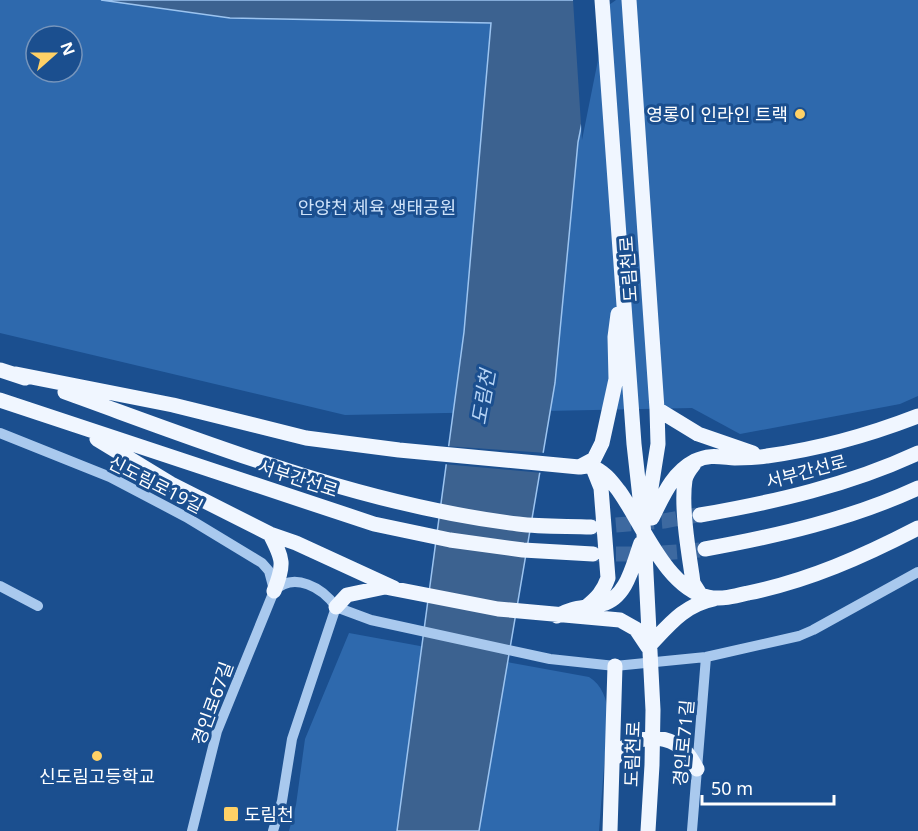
<svg xmlns="http://www.w3.org/2000/svg" width="918" height="831" font-family="'Noto Sans','Noto Sans KR',sans-serif">
<style>
.green{fill:#2e69ad;fill-rule:evenodd}
.water{fill:#3c6290;stroke:#9cc4f0;stroke-width:1.5}
.pier{fill:#1b4f8f}
.lines{fill:none;stroke-linecap:round;stroke-linejoin:round}
.major-tunnel{stroke:#3d69a0;stroke-width:15;stroke-dasharray:15 8;stroke-linecap:butt}
.minor{stroke:#a9c9ee;stroke-width:10}
.major{stroke:#f0f6ff;stroke-width:15}
.poi-dot{fill:#ffd166;stroke:#1b4f8f;stroke-width:2}
.labels{text-anchor:middle;dominant-baseline:central;stroke-width:6;stroke-linejoin:round;paint-order:stroke}
.poi-label{font-size:18px;fill:#fff;stroke:#1b4f8f;text-anchor:end}
.park-label{font-size:18px;fill:#cfe3fa;stroke:#1b4f8f}
.street-label{font-size:18px;fill:#fff;stroke:#1b4f8f}
.water-label{font-size:20px;font-style:italic;fill:#b5d3f5;stroke:#1b4f8f}
</style>
<rect width="100%" height="100%" fill="#1b4f8f"/>
<path class="green" d="M0,0H918V396L900,404L740,434L692,408L345,415L0,333ZM36,36H72V72H36Z
M349,633L589,677C602,685 607,699 608,714L599,831H289L296,805L305,739Z"/>
<path class="water" d="M101,0H613L606,4L578,142L555,383L479,831H397L464,332L491,23L230,18Z"/>
<path class="pier" d="M573,0H616L609,5L582,140Z
M445,446L546,453L543,473L443,464Z"/>
<g class="lines">
<path class="major-tunnel" d="M593,527L664,521L697,515
M593,554H650L701,550"/>
<path class="minor" d="M0,433L110,477L186,517L262,563L269,571L274,590
M0,586L38,606
M336,607L371,620L550,659L615,666L706,657L799,636L813,630L918,572
M192,831L217,731L274,591C294,571 323,588 336,607L292,739L282,801L273,831
M692,831L706,657"/>
<path class="major" d="M602,0L634,444L644,534L653,710L652,765L648,831
M629,0L657,409L658,444L647,513
M0,370L25,378
M16,374L173,405L306,438L399,450L579,467C583,467 589,465 592,467C604,471 612,482 619,491C642,523 666,588 708,597C721,600 736,596 748,593C808,581 864,556 918,528
M65,392C212,445 361,505 518,524C542,527 567,526 591,527
M0,400L374,524L450,540L523,550L593,554
M657,409L698,434L753,453
M97,439L171,484L270,534L296,543L394,588
M694,464C690,469 686,474 685,480C681,506 688,549 692,575L693,583L700,594
M579,467L594,459L602,443L616,379L615,337L618,314
M700,515C775,502 849,485 918,453
M652,518C663,496 672,473 695,461C709,454 720,457 735,458C745,458 757,458 767,456C819,449 869,435 918,416
M270,534C283,559 285,564 274,591
M705,549C777,536 851,519 918,488
M336,607L347,595L385,587L498,609L620,620L636,629L648,647
M586,607C597,598 603,592 608,578L601,488L593,468
M557,616C575,606 584,609 602,604C627,598 633,564 641,543
M648,647C669,625 684,605 714,599
M613,760C627,739 653,732 676,744C686,749 692,760 697,769
M610,831L615,666"/>
</g>
<g class="poi-dot">
<circle cx="800" cy="114" r="6"/>
<circle cx="97" cy="756" r="6"/>
<rect x="223" y="806" width="16" height="16" rx="3"/>
</g>
<g class="labels">
<g class="poi-label">
<text x="788" y="114">영롱이 인라인 트랙</text>
<text x="97" y="776" text-anchor="middle">신도림고등학교</text>
<text x="244" y="814" text-anchor="start">도림천</text>
</g>
<g class="park-label">
<text x="377" y="207">안양천 체육 생태공원</text>
</g>
<g class="street-label">
<text transform="translate(628 269) rotate(-94)">도림천로</text>
<text transform="translate(806 471) rotate(-15)">서부간선로</text>
<text transform="translate(298 478) rotate(18)">서부간선로</text>
<text transform="translate(156 484) rotate(27)">신도림로19길</text>
<text transform="translate(212 703) rotate(-70)">경인로67길</text>
<text transform="translate(683 743) rotate(-85)">경인로71길</text>
<text transform="translate(632 754) rotate(-88)">도림천로</text>
</g>
<g class="water-label">
<text transform="translate(483 397) rotate(-80)">도림천</text>
</g>
</g>
<g transform="translate(54 54) rotate(69)"><circle r="28" fill="#1b4f8f" stroke="#7695bc" stroke-width="1.5"/>
<path d="M0-4.5L10 22L0 15L-10 22Z" fill="#ffd166"/>
<text y="-9" font-size="16" font-weight="bold" text-anchor="middle" fill="#ffffff">N</text>
</g>
<path d="M702 795v9h132v-9" fill="none" stroke="#ffffff" stroke-width="3"/>
<text x="711" y="795" font-size="18" fill="#ffffff" stroke="#1b4f8f" stroke-width="4.5" paint-order="stroke">50 m</text>
</svg>
